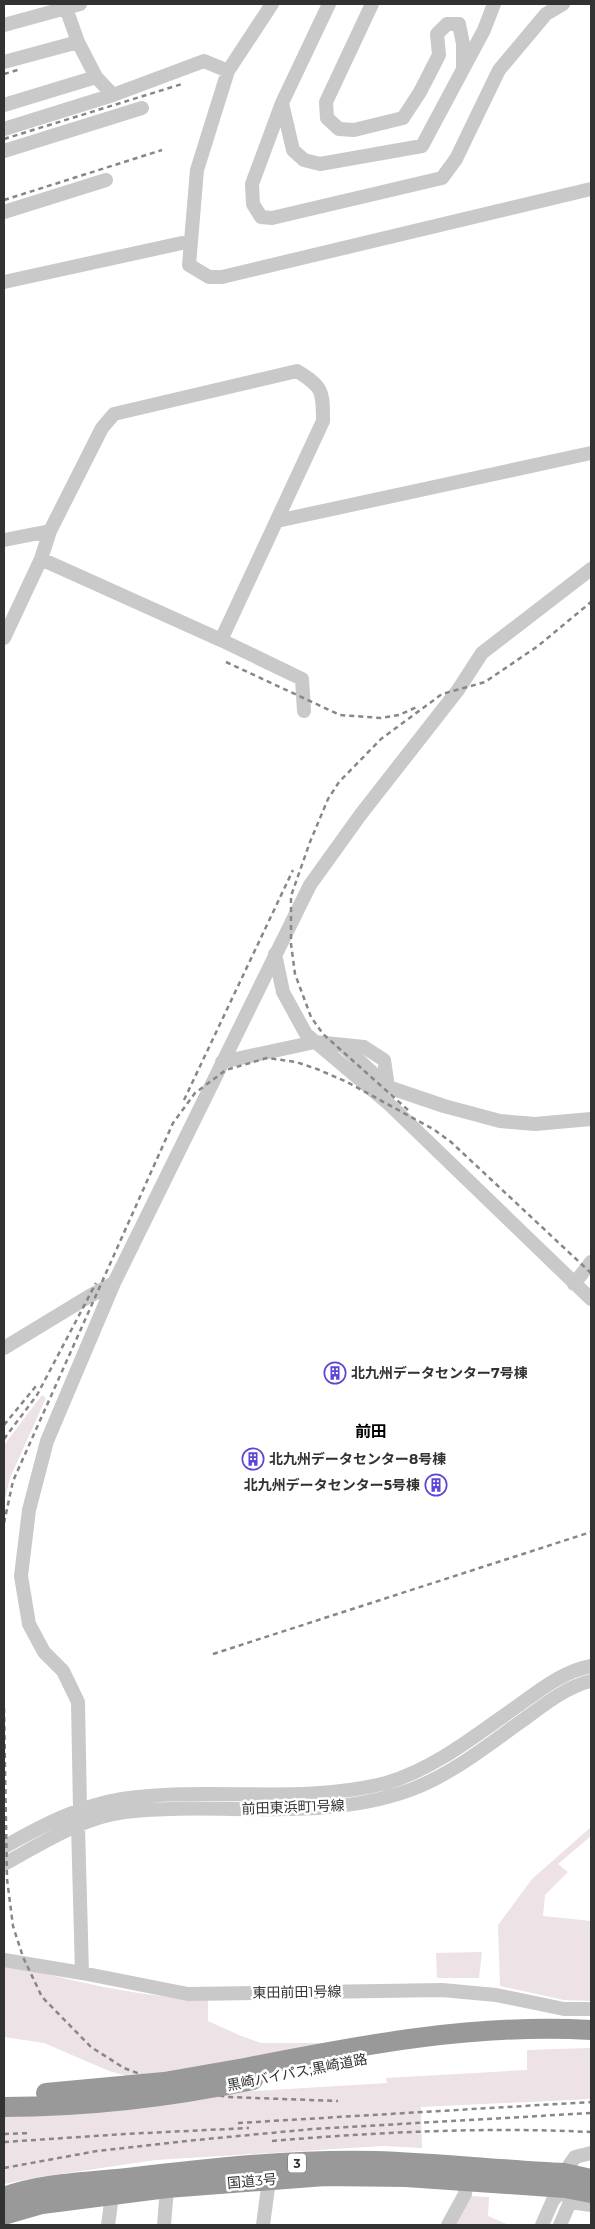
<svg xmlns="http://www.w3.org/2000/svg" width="595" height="2229" font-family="Montserrat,'Noto Sans JP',sans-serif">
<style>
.green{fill:#ede2e5}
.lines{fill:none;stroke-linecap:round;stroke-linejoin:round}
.minor{stroke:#c9c9c9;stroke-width:14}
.highway{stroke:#999;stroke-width:20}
.rail{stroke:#878787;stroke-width:2.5;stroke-dasharray:5 4;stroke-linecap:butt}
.highway-bridge{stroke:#999;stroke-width:20}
.labels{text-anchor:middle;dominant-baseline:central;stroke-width:5;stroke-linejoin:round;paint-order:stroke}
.shield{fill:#fff;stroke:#707070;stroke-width:1}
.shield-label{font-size:12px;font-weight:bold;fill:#323232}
.poi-label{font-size:14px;font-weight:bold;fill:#323232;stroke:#fff;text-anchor:start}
.street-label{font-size:14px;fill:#323232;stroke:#fff}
.quarter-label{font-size:16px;font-weight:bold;fill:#000;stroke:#fff}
</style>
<rect width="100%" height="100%" fill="#fff"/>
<path class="green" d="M42,1395L46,1398L10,1478L4,1503V1445Z
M591,1827V1836L558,1864L568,1872L545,1895L543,1916L591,1921V2001L564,2000L500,1986L498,1925L532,1879Z
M482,1952L479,1978H437L436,1953Z
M4,1964C71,1980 139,1998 208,1999V2021L239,2035L261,2043H331L167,2074L234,2090L255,2091L387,2083L386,2078L527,2070V2050L591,2048V2099L421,2107L422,2148L383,2146L156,2160L40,2177L4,2184V2115L134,2078L109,2071L44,2043L4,2037Z
M471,2196L489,2197L488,2216L509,2225H454Z"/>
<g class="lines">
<path class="minor" d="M272,4L228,71L197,170L189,265L209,277H222L591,189
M329,4L282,103L252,184L253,204L261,217L272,218L442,178L456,159L499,70L546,14L563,4
M372,4L326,102L327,118L339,129L354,130L403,118L420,92L439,55L437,34L447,24H459L463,44V67
M66,8L80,4
M4,25L66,8L78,42L96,77L113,95
M4,62L78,42
M282,103L293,150L304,160L320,164L422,146L484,30L494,4
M4,105L96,77
M4,129L113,95L204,61L228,71
M4,151L142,108
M4,212L106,180
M4,282L191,241
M277,521L591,453
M4,540L50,531
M4,638L41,559L50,531L102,428L114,414L297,371C323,387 323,391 323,421L221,640L41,559
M221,640L302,679L304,711
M275,954L283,992L306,1034L390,1105L591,1299
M342,1045L388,1087L444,1106L500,1121L535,1124L591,1119
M222,1062L315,1042L364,1047L384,1060L388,1087
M574,1284L591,1262
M4,1348L88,1297L114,1283
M4,1847C41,1826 79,1806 122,1799C209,1786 300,1805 386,1783C435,1769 477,1734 519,1705C541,1689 564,1671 591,1666
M4,1864C41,1844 82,1817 125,1812C220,1801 319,1823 410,1790C453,1774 489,1744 526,1718C545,1704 568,1686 591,1681
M4,1960L82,1973L188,1994L442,1990L496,1995L564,2009H591
M82,1973L78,1826L80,1809L78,1702L63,1671L44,1652L29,1624L21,1576L29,1510L47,1441L114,1283L310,885L361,814L458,690L482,653L591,569
M564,2181V2173L575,2157L591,2153
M570,2202L591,2205
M108,2225L112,2196
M164,2225L167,2188
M263,2225L269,2180
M448,2225L465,2194L466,2182
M542,2225L553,2200L565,2188L570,2202L560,2225"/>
<path class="highway" d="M250,2067C361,2045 477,2023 591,2030
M4,2197C42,2183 87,2182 127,2178C209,2168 293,2159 375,2161C438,2163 501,2170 564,2173L591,2179
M4,2215L42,2204L167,2188L325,2176L406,2177L565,2188L591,2193"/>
<path class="rail" d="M4,74L21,69
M4,139L182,84
M4,200L162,150
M226,662L340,715L381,718L399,715L417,707
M184,1100L293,870
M408,1110L323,1034L311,1017L295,974L291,944V896L310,842L328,799L339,782L381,739L442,694L485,682L538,646L591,602
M4,1425L36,1386
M4,1439L37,1395L96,1283
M4,1523L13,1481L173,1123L195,1093L226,1070L267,1058L296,1062L317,1069L347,1082L433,1129L451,1142L591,1273
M213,1654L591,1532
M4,1708L7,1879L13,1926L23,1957L42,1997L91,2047L124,2068L174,2087L228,2097L338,2101
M238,2123L591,2102
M4,2134L31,2133
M272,2141C378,2132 485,2127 591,2132
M4,2142L125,2134L249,2128
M4,2168L97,2151L196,2140L313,2129L591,2113"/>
<path class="highway-bridge" d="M46,2093L164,2082L250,2067
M4,2107C88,2107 171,2097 253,2080"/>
</g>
<defs>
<g id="building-ring" transform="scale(1.125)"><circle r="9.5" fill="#fff" stroke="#5d45d8" stroke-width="1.5"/><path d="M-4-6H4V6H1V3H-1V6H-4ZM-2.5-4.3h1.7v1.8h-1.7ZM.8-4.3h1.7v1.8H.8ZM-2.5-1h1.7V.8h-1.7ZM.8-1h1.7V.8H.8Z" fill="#5d45d8"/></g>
</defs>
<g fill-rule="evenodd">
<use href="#building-ring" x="335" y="1373"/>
<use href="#building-ring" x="253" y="1459"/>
<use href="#building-ring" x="436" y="1485"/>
</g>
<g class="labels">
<rect class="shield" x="288" y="2153.5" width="18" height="19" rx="4"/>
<g class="shield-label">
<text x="297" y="2163">3</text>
</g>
<g class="poi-label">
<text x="351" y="1373">北九州データセンター7号棟</text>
<text x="269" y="1459">北九州データセンター8号棟</text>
<text x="420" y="1485" text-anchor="end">北九州データセンター5号棟</text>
</g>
<g class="street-label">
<text transform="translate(293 1807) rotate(-2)">前田東浜町1号線</text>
<text transform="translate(297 1992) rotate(-1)">東田前田1号線</text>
<text transform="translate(297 2072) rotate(-11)">黒崎バイパス;黒崎道路</text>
<text transform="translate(252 2181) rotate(-5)">国道3号</text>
</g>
<g class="quarter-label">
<text x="371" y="1431">前田</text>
</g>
</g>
<rect width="595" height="2229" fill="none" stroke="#323232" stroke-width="10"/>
</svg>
